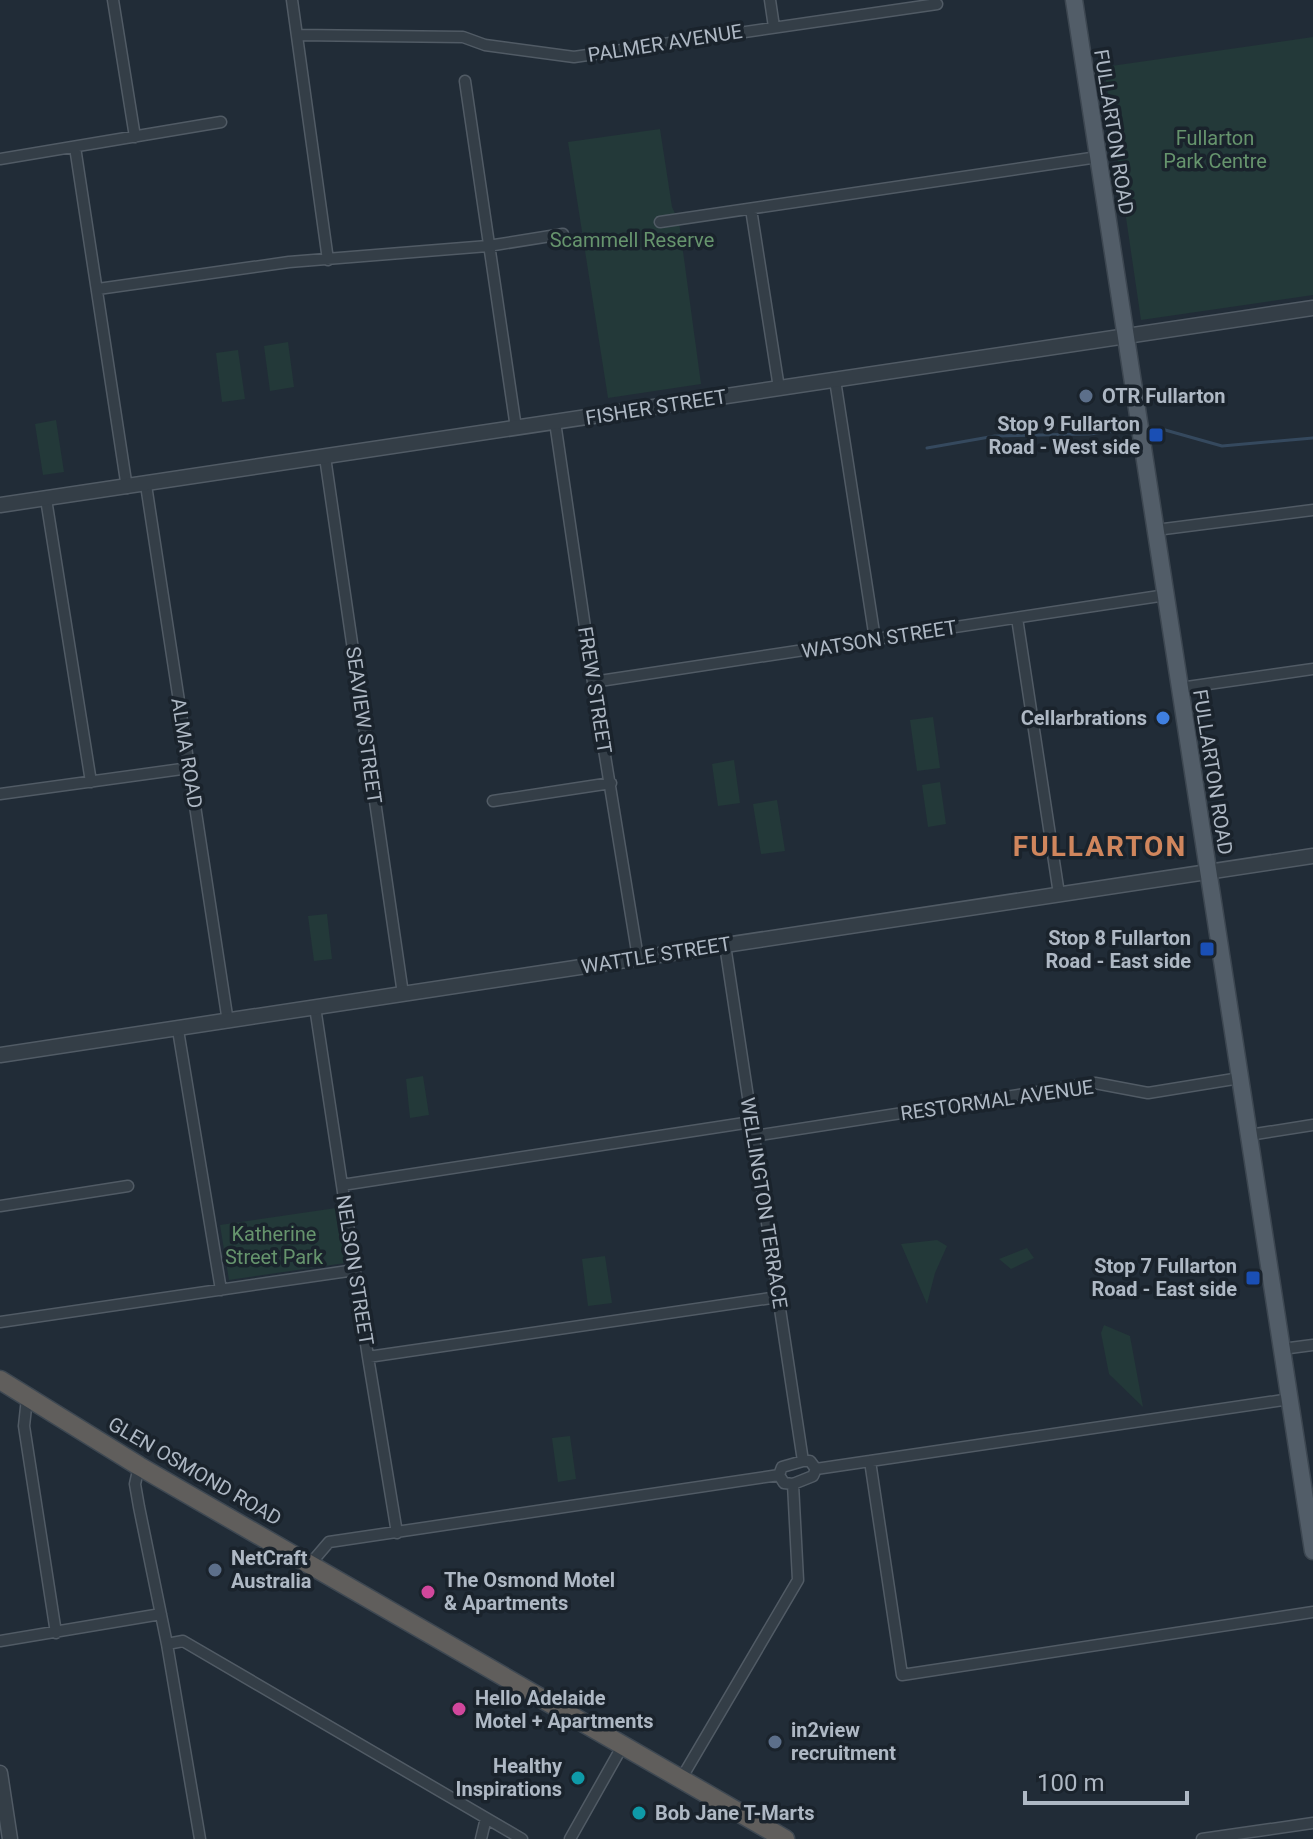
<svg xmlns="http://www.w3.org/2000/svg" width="1313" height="1839" font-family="Roboto,sans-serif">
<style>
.green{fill:#233939}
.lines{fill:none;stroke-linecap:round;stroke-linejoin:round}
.stream{stroke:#35495e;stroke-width:3}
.minor-casing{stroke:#515b65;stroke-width:13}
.tertiary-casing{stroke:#515b65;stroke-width:17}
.primary-casing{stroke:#3d4751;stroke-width:19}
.trunk-casing{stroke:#3e4852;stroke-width:21}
.minor{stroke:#343e47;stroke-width:10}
.tertiary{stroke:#343e47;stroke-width:14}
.primary{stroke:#525d68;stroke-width:16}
.trunk{stroke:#605e5c;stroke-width:18}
.service-dot{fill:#5c6f8a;stroke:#1a232c;stroke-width:3}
.transit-dot{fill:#1a4fb4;stroke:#1a232c;stroke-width:3}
.shop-dot{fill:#3f7fe0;stroke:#1a232c;stroke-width:3}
.hotel-dot{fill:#d1479c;stroke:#1a232c;stroke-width:3}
.culture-dot{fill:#0f9aa8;stroke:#1a232c;stroke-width:3}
.labels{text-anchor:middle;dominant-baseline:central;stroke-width:7;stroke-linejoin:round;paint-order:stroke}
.street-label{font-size:20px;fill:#aeb8c4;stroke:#1a232c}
.park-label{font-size:20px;fill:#66946d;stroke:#1a232c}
.poi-label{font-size:20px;font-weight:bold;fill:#aeb8c4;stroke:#1a232c;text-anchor:start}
.district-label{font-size:28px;font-weight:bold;letter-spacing:2px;fill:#d0865d;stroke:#1a232c}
</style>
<rect width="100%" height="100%" fill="#212c37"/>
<path class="green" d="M1313,37V295L1141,320L1104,67Z
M660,129L672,207L679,222L701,384L608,398L568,142Z
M288,342L294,387L270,391L264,346Z
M238,350L245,399L222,402L216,353Z
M56,420L64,472L43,475L35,424Z
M933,717L940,768L917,771L910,720Z
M734,760L740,803L718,806L712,764Z
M940,782L946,824L928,827L922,785Z
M777,800L785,851L761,854L753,804Z
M327,914L332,959L314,961L308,916Z
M423,1076L429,1115L410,1118L406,1079Z
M336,1208L345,1263L229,1280L220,1225Z
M937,1240L947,1246L935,1273L927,1304L901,1244Z
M1027,1248L1034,1258L1011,1269L999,1259Z
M605,1256L612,1303L588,1306L582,1259Z
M1104,1325L1130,1336L1143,1407L1109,1374L1101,1333Z
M570,1436L576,1479L558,1482L552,1438Z"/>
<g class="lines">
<path class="stream" d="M1158,428L1222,446L1313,438
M927,448L995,436L1089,434L1133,429"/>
<g class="minor-casing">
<path id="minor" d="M113,0L135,137
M292,0L328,260
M770,0L774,27
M297,35L463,37L485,45L574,57L937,4
M465,81L516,428
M75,147L127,488
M0,159L221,122
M751,209L779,388
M660,222L1098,157
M98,289L289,262L488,246L563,234
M835,380L875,639
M555,422L593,682L638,958
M325,457L403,994
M146,485L228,1022
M46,499L91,782
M1156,530L1313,510
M1017,618L1059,894
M593,682L1166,595
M1180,688L1313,669
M0,794L189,768
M493,801L611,783
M725,945L803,1461
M315,1007L368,1357L397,1533
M178,1030L221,1290
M1249,1135L1313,1125
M754,1136L1095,1083L1148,1093L1240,1078
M342,1185L751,1122
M0,1206L128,1186
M0,1322L355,1270
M1282,1349L1313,1345
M368,1357L778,1297
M27,1398L24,1426L56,1633
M803,1461H810L816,1469L813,1476L793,1484L784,1483L779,1475L782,1467Z
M870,1461L902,1675L1313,1612
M139,1466L135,1484L139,1507L167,1644L200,1839
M816,1469L1290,1399
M311,1563L329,1542L779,1475
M0,1641L161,1614
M167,1644L183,1641L522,1839
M681,1779L798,1580L793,1484
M481,1839L486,1818
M570,1839L623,1745
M1202,1839L1313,1823"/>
</g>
<g class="tertiary-casing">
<path id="tertiary" d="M0,505L1313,308
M0,1055L1313,856
M0,1773L10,1839"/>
</g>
<g class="primary-casing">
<path id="primary" d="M1074,0L1313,1551"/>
</g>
<g class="trunk-casing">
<path id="trunk" d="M0,1380L139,1466L785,1839"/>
</g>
<use href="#minor" class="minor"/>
<use href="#tertiary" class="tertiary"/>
<use href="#primary" class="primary"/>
<use href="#trunk" class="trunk"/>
</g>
<g class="service-dot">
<circle cx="1086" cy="396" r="8"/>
<circle cx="215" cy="1570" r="8"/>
<circle cx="775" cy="1742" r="8"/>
</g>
<g class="transit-dot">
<rect x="1148" y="427" width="16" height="16" rx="4"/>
<rect x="1199" y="941" width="16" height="16" rx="4"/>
<rect x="1245" y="1270" width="16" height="16" rx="4"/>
</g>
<circle class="shop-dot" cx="1163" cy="718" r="8"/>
<g class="hotel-dot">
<circle cx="428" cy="1592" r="8"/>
<circle cx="459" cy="1709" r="8"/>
</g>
<g class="culture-dot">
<circle cx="578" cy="1778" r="8"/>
<circle cx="639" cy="1813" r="8"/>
</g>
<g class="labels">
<g class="street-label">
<text transform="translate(665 43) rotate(-9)">PALMER AVENUE</text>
<text transform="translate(1114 132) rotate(81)">FULLARTON ROAD</text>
<text transform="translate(656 407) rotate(-9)">FISHER STREET</text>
<text transform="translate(879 639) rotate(-9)">WATSON STREET</text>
<text transform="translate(595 690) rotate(81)">FREW STREET</text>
<text transform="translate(364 725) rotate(82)">SEAVIEW STREET</text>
<text transform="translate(187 753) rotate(81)">ALMA ROAD</text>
<text transform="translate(1213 772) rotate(81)">FULLARTON ROAD</text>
<text transform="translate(656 955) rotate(-9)">WATTLE STREET</text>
<text transform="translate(997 1100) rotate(-8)">RESTORMAL AVENUE</text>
<text transform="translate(764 1203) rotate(81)">WELLINGTON TERRACE</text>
<text transform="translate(355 1270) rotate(81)">NELSON STREET</text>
<text transform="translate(195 1471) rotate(30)">GLEN OSMOND ROAD</text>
</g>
<g class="park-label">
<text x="1215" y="138">Fullarton<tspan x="1215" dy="23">Park Centre</tspan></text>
<text x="632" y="240">Scammell Reserve</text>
<text x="274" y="1234">Katherine<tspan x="274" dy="23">Street Park</tspan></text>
</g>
<g class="poi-label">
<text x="1102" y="396">OTR Fullarton</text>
<text x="1140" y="424" text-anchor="end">Stop 9 Fullarton<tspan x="1140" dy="23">Road - West side</tspan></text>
<text x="1147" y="718" text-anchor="end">Cellarbrations</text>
<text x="1191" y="938" text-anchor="end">Stop 8 Fullarton<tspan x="1191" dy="23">Road - East side</tspan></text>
<text x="1237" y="1266" text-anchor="end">Stop 7 Fullarton<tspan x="1237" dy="23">Road - East side</tspan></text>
<text x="231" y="1558">NetCraft<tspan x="231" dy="23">Australia</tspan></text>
<text x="444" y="1580">The Osmond Motel<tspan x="444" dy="23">&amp; Apartments</tspan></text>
<text x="475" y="1698">Hello Adelaide<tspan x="475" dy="23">Motel + Apartments</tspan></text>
<text x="791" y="1730">in2view<tspan x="791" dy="23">recruitment</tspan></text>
<text x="562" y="1766" text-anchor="end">Healthy<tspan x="562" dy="23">Inspirations</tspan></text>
<text x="655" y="1813">Bob Jane T-Marts</text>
</g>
<g class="district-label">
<text x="1100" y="846">FULLARTON</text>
</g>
</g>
<path d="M1025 1791v12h162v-12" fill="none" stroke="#aeb8c4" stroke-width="4"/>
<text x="1037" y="1791" font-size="24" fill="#aeb8c4" stroke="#1a232c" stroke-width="6" paint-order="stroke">100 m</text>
</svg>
